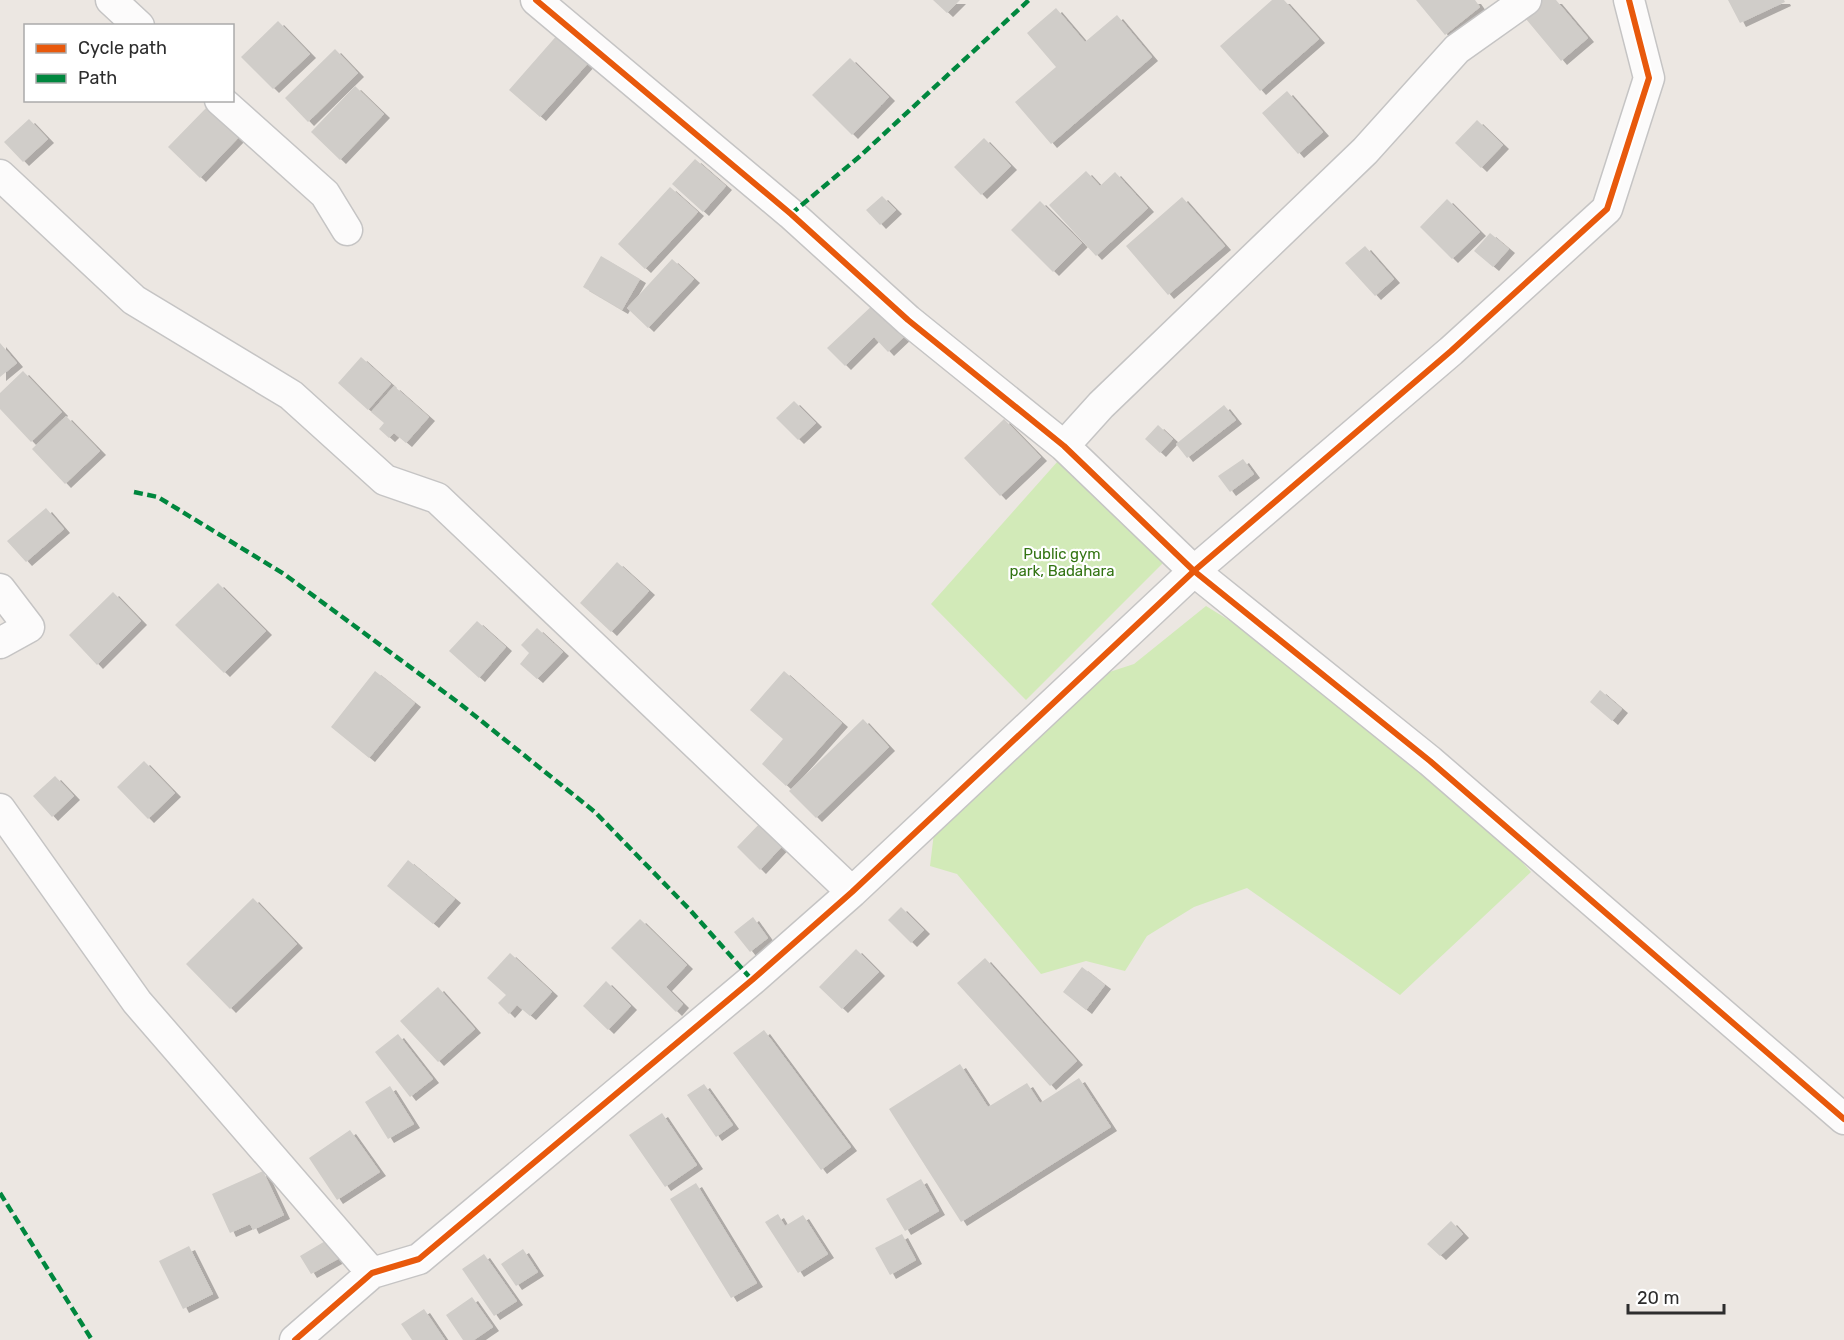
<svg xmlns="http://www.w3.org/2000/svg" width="1844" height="1340" font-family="Rubik,sans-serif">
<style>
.green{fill:#d2eab8}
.building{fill:#d0cdc9;filter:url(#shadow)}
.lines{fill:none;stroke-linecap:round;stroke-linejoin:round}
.minor-casing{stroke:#c5c4c4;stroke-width:33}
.minor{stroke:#fcfbfb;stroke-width:30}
.quiet{stroke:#00873e;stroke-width:4.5;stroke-dasharray:9 4.5;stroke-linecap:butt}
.cycleway-casing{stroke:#fff;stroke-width:10}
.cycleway{stroke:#e8590c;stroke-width:6}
.labels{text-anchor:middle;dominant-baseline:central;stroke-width:4.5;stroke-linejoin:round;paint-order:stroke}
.park-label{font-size:15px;fill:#337413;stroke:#fff}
</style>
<defs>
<filter id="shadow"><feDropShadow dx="6" dy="4" stdDeviation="0" flood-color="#0004"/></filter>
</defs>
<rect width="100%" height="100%" fill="#ece7e2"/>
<path class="green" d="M1058,461L1166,560L1026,700L931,604Z
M1206,606L1290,658L1483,819L1531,872L1400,995L1247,888L1194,907L1147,936L1125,971L1086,961L1041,974L957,874L930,866L934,833L1088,679L1134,664Z"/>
<path class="building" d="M933,0H960L947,13Z
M1272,0H1284L1319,39L1260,91L1220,46Z
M1416,0H1475L1480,7L1445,35Z
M1536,0H1556L1588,38L1561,61L1521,13Z
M1728,0H1784L1785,2L1740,23Z
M1056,8L1085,42L1117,15L1152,57L1051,144L1015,102L1056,67L1027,33Z
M278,21L310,54L273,89L241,57Z
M559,33L590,61L540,117L509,90Z
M335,49L358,73L308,122L285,98Z
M850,58L889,97L852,135L812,95Z
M355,86L384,114L340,160L311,132Z
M1287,91L1323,132L1298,154L1262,113Z
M208,106L239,137L200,178L168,147Z
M29,119L48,139L23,162L4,142Z
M1477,120L1503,145L1481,168L1455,143Z
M984,138L1011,166L981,195L954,167Z
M695,159L726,186L703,212L672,184Z
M1086,171L1100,186L1115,172L1148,208L1096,256L1049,205Z
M670,187L698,212L645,269L618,244Z
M882,196L896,210L880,225L866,210Z
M1182,197L1225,246L1168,295L1126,246Z
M1447,199L1480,232L1452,259L1420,227Z
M1040,201L1082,243L1053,272L1011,230Z
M1490,233L1509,249L1493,267L1474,251Z
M1365,246L1394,279L1375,296L1345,263Z
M601,256L640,279L622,310L583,287Z
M672,259L694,279L648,328L627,308Z
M876,302L907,334L888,352L874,337L845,366L827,348Z
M0,343L17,363L0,377Z
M361,357L391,384L368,410L338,383Z
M23,371L62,412L31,442L0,409V393Z
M394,386L429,417L406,443L394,433L389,438L379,429L384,423L371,412Z
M794,401L816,423L798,440L776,418Z
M1224,405L1236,420L1187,458L1176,444Z
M66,416L100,451L65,484L32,449Z
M1004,419L1041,457L1000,496L964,458Z
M1158,425L1173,439L1160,453L1145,439Z
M1243,459L1254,474L1230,492L1218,476Z
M46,508L64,529L26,562L7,541Z
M617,562L649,591L611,632L580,603Z
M218,583L266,631L224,673L175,625Z
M113,592L141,621L97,665L69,635Z
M477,621L506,647L479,678L449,651Z
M537,628L563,652L537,679L520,664L529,653L521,645Z
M375,671L415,703L369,758L331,727Z
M784,671L842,723L786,786L762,764L783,739L750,710Z
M1600,690L1622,709L1612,721L1590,702Z
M863,719L889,747L816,818L789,791Z
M144,761L175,793L148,819L117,787Z
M55,776L74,796L52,817L33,796Z
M765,818L788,840L760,870L737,847Z
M408,860L455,899L433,924L387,886Z
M253,898L297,944L230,1009L186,964Z
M901,907L924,930L911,943L888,920Z
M753,917L768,938L750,952L734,932Z
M640,919L687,965L666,987L683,1004L676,1012L611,948Z
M856,949L879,972L842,1009L819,987Z
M510,953L552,992L530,1016L517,1005L509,1014L498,1003L506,995L487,978Z
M985,958L1077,1061L1050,1086L957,983Z
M1082,967L1105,985L1086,1010L1063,992Z
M606,981L631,1006L608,1030L583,1006Z
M438,987L475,1029L438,1062L400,1021Z
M764,1030L851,1147L821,1170L733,1053Z
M398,1034L433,1079L410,1097L375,1052Z
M960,1064L988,1107L1027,1083L1040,1103L1079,1078L1111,1127L961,1222L889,1109Z
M704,1084L733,1125L716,1137L687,1095Z
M390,1086L414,1124L388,1139L365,1102Z
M662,1113L697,1165L665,1187L629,1135Z
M350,1130L380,1172L337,1200L309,1158Z
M263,1171L284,1215L253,1230L250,1224L230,1233L212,1194Z
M921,1179L939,1211L905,1231L886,1199Z
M696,1183L757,1283L731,1298L670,1199Z
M778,1214L785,1226L803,1215L828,1254L798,1273L765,1222Z
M1451,1221L1463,1234L1440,1256L1427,1244Z
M902,1234L916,1260L890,1275L875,1248Z
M327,1240L338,1259L311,1274L300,1256Z
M189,1246L213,1294L183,1309L159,1261Z
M523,1249L538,1272L516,1286L501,1264Z
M484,1254L517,1301L494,1316L462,1269Z
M472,1297L493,1327L474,1340H463L446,1315Z
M424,1309L445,1340H412L401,1324Z"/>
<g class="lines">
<g class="minor-casing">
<path id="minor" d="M111,0L139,26
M536,0L791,214L908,320L1064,446L1194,571L1430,761L1844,1119
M220,100L325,194L347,230
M0,175L134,300L291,395L385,480L437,498L852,892
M1064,446L1101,405L1365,151L1457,49L1526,0
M0,589L29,627L0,643
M0,809L137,1002L372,1273
M295,1340L372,1273L419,1259L752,980L852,892L1194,571L1451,351L1607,209L1649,78L1629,0"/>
</g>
<use href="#minor" class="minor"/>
<path class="quiet" d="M791,214L859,157L1029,0
M134,492L158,497L284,574L459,703L595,812L691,911L752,980
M0,1193L92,1340"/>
<g class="cycleway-casing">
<path id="cycleway" d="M536,0L791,214L908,320L1064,446L1194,571L1430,761L1844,1119
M295,1340L372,1273L419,1259L752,980L852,892L1194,571L1451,351L1607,209L1649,78L1629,0"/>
</g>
<use href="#cycleway" class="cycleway"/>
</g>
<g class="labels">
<g class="park-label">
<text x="1062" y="554">Public gym<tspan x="1062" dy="17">park, Badahara</tspan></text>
</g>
</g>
<rect x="24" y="24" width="210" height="78" fill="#ffffff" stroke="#ababab" stroke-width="1.5"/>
<rect x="36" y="44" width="30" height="9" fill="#e8590c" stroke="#ababab" stroke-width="1.5"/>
<text x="78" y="54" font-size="18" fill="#2d2d2d">Cycle path</text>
<rect x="36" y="74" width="30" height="9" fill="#00873e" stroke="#ababab" stroke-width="1.5"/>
<text x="78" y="84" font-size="18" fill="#2d2d2d">Path</text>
<path d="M1628 1304v9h96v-9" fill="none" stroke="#2d2d2d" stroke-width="3"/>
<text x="1637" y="1304" font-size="18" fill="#2d2d2d" stroke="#ffffff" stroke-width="4.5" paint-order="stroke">20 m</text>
</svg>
